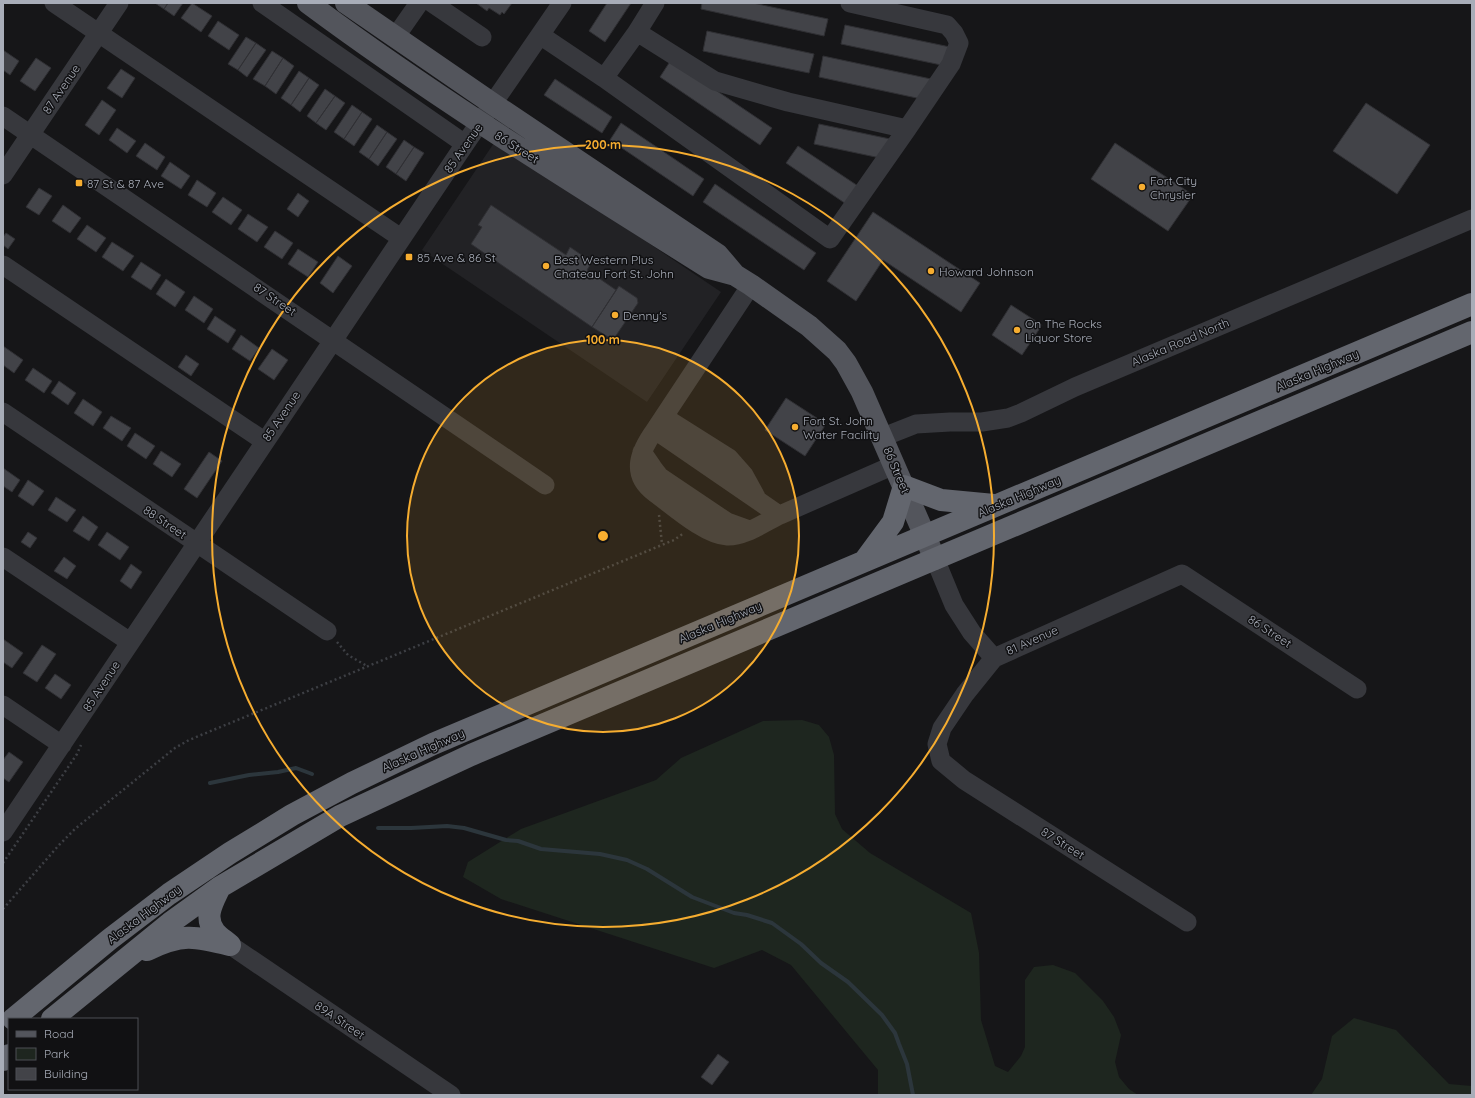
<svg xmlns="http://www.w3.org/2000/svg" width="1475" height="1098" font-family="Quicksand,sans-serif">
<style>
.built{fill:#222225}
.green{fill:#1e261f}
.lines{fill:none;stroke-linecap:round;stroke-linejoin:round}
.stream{stroke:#2c363c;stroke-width:4}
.building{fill:#424348;stroke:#303034}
.path{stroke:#3d3f44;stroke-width:2.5;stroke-dasharray:2 3;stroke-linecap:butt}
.minor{stroke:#37383d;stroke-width:19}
.major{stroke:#53555c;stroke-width:22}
.highway{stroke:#63666e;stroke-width:22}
.ring{fill:none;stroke:#f6ad30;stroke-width:2}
.poi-dot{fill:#f6ad30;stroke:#111113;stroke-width:1.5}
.labels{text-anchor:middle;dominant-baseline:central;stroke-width:3;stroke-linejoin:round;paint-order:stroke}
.street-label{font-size:12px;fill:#a8adb8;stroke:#111113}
.poi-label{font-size:12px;fill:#a8adb8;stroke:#111113;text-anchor:start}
.centre{fill:#f6ad30;stroke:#111113;stroke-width:2}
.ring-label{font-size:12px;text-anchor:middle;font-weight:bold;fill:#f6ad30;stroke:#111113;stroke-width:3;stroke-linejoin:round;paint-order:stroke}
</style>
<rect width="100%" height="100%" fill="#161618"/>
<path class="built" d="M496,140L721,292L647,402L422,250Z"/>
<path class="green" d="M802,720L819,725L829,737L834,755L835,814L842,829L870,853L971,913L979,953L981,1020L995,1066L1008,1072L1021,1056L1025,1047V980L1034,967L1053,965L1075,973L1103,1001L1114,1017L1121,1035L1115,1062L1119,1077L1129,1089L1138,1095H878V1070L791,965L762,950L714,968L501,899L463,877L468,862L521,829L656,780L681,758L763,721Z
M1354,1018L1396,1030L1449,1084L1472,1086V1095H1311L1322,1079L1332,1036Z"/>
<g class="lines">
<path class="stream" d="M210,783L249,775L278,772L296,768L312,774
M378,828H411L447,826L464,828L506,840L518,841L541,849L600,854L627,860L647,869L692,897L734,913L747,915L772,923L801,944L821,963L848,982L882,1015L895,1033L899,1044L907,1064L913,1095"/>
</g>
<path class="building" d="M155,3H168L164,9Z
M168,3H183L174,16L164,9Z
M192,3L212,16L201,32L181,18Z
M476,3H512L504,14L502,12L500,15L489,8L487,11Z
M607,3H631L605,42L589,31Z
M702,3H753L828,19L824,36L701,9Z
M218,21L239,35L229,50L208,36Z
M845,25L950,47L946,66L841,44Z
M707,31L814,54L809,73L703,51Z
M246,37L256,43L238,70L228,64Z
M256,43L266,50L247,77L238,70Z
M3,50L19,61L10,75L3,70Z
M272,51L283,58L265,86L253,79Z
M823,56L931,79L926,100L819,77Z
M36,58L51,68L35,91L20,81Z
M283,58L294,66L276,94L265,86Z
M671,60L772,128L760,145L660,77Z
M121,69L135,78L122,98L107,88Z
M299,71L309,78L291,105L281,98Z
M309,78L319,85L300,112L291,105Z
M555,79L612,117L602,133L544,95Z
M325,89L335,96L316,123L307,116Z
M335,96L345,103L326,130L316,123Z
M102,100L116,110L99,135L85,125Z
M1366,103L1430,145L1397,194L1333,151Z
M352,105L362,112L344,139L334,132Z
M362,112L372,119L354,146L344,139Z
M621,123L704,179L693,196L610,140Z
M819,124L890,139L885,159L814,144Z
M377,125L387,132L369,159L359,152Z
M117,128L136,141L127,153L109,140Z
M387,132L397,139L378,166L369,159Z
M404,140L414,147L396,174L386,167Z
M145,143L165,157L157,170L136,156Z
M1115,143L1193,195L1168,231L1091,179Z
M798,146L861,188L849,206L786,163Z
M414,147L424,153L406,181L396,174Z
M170,162L190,176L181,189L161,176Z
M197,180L216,193L207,207L188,195Z
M715,184L816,253L804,270L703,202Z
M39,188L52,196L39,215L26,207Z
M298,193L309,201L298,217L287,209Z
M223,197L242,210L231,225L212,212Z
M63,205L81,218L70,233L52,221Z
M491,205L566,255L570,247L592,262L587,270L616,290L592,327L471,244L482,227L478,225Z
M873,212L980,283L961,312L883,260L856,301L827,281Z
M248,214L268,227L257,242L238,229Z
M87,225L106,238L96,252L77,239Z
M275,231L293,243L282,259L264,247Z
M6,233L15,239L8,249L3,245V237Z
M112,242L134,256L123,271L102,257Z
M298,249L318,262L308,277L288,264Z
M338,256L352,266L333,293L320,283Z
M141,262L161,275L151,290L131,277Z
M166,279L185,292L175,307L156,294Z
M619,286L637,298L638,303L613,340L592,327Z
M194,296L213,309L204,323L185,310Z
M1011,305L1042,325L1022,355L992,335Z
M215,316L236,330L228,343L207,329Z
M241,335L259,348L250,361L232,349Z
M3,346L23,360L14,373L3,365Z
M272,349L288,360L274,380L258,369Z
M186,355L199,364L191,376L178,367Z
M33,368L52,381L44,393L25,380Z
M59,381L76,393L68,405L51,393Z
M786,398L826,424L805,456L765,430Z
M83,399L102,412L93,426L74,413Z
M111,416L131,428L122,441L103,428Z
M135,433L155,446L146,459L127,446Z
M161,451L181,464L172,477L153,464Z
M209,452L222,461L197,498L184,489Z
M3,468L20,480L12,492L3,486Z
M28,480L44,491L33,506L18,496Z
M56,497L76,510L67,522L48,510Z
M83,516L98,527L89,541L73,531Z
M28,532L37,538L30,548L21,542Z
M107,532L129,547L120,560L98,545Z
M64,557L76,566L67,579L54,571Z
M131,564L142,572L131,589L120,581Z
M3,639L23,653L12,668L3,662Z
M42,645L56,654L37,682L23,673Z
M55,674L71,685L61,699L45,688Z
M9,752L23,762L9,782L3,778V760Z
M718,1054L729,1062L712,1085L701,1077Z"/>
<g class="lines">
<path class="path" d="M659,515L662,544
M337,642L348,655L367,666
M3,863L77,754L81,745
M3,909L59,845L76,828L175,748L189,740L674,540L684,533"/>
<path class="minor" d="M54,3L401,238
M262,3L465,144
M432,3L482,37
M637,32L715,81L788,102L907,129
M540,35L604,78L830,239L907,129L951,64L959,43L954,33L947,25L850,3
M396,36L419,3
M604,78L637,32L655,3
M3,116L545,485
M3,175L119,3
M3,265L264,441
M751,285L655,430L779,515
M3,412L327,631
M664,417L729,458L744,475L756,497
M655,430C640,451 629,474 655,493C673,506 705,535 727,536C744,537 765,522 780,515C818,498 856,482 894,465
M883,437L916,424L950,422H982L1008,418L1021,413L1075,387L1472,219
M642,452L653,468L660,477L727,522L749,530
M3,557L130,642
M935,559L954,605L972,633L994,658
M3,705L62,745
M3,832L465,144L562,3
M1187,922L964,780L941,761L937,744L942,728L965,694L994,658L1182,574L1357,689
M230,945L451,1095"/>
<path class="major" d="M308,3C437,99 574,183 709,268L735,275L751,285L809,326L837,351L846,363L862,392L935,559
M346,3L493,104L718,255L735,275"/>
<path class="highway" d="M865,560L893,522L904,486L941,500L994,505
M220,887C213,902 203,917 215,932C219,937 226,941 230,945
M147,950C182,933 194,936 230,945
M13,1019L110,939L169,894L230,853L292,815L352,783L433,744L1472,304
M52,1019L170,923L220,887L340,816L471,755L1472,332
M3,1060L9,1055"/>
</g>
<circle cx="603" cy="536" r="196" fill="#f6ad30" fill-opacity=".12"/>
<g class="ring">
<circle cx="603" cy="536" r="196"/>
<circle cx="603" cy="536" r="391"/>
</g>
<g class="poi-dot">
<rect x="75" y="179" width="8" height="8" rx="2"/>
<circle cx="1142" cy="187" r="4"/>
<rect x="405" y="253" width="8" height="8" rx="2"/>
<circle cx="546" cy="266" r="4"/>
<circle cx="931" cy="271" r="4"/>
<circle cx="615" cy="315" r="4"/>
<circle cx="1017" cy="330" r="4"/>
<circle cx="795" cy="427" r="4"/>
</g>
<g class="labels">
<g class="street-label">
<text transform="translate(61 89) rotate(-56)">87 Avenue</text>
<text transform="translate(517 147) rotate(32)">86 Street</text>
<text transform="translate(463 148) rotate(-55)">85 Avenue</text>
<text transform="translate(275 299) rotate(34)">87 Street</text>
<text transform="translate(1180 342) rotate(-23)">Alaska Road North</text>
<text transform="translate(1317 370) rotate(-23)">Alaska Highway</text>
<text transform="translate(281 416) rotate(-56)">85 Avenue</text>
<text transform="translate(897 470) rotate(67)">86 Street</text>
<text transform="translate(1019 496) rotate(-23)">Alaska Highway</text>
<text transform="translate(165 522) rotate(34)">88 Street</text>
<text transform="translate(720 622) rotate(-23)">Alaska Highway</text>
<text transform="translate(1270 631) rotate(33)">86 Street</text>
<text transform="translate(1032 640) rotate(-24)">81 Avenue</text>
<text transform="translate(101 686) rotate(-57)">85 Avenue</text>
<text transform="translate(423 750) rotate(-24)">Alaska Highway</text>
<text transform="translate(1063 843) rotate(32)">87 Street</text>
<text transform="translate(144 914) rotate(-37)">Alaska Highway</text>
<text transform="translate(340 1020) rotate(34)">89A Street</text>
</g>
<g class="poi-label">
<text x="1150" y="180">Fort City<tspan x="1150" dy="14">Chrysler</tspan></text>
<text x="87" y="183">87 St &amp; 87 Ave</text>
<text x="417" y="257">85 Ave &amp; 86 St</text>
<text x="554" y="259">Best Western Plus<tspan x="554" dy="14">Chateau Fort St. John</tspan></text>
<text x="939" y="271">Howard Johnson</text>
<text x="623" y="315">Denny's</text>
<text x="1025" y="323">On The Rocks<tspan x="1025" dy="14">Liquor Store</tspan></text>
<text x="803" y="420">Fort St. John<tspan x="803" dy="14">Water Facility</tspan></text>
</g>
</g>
<circle cx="603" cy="536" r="6" class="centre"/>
<g class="ring-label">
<text x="603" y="149">200 m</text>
<text x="603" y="344">100 m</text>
</g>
<rect width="1475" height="1098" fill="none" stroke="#a8adb8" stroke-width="8"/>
<rect x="8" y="1018" width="130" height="72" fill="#111113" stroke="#4d4f55"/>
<rect x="16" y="1031" width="20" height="6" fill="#53555c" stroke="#4d4f55"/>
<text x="44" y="1038" font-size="12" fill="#a8adb8">Road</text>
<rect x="16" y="1048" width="20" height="12" fill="#1e261f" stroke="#4d4f55"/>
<text x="44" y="1058" font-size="12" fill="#a8adb8">Park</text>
<rect x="16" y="1068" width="20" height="12" fill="#424348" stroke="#4d4f55"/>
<text x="44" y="1078" font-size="12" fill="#a8adb8">Building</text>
</svg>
